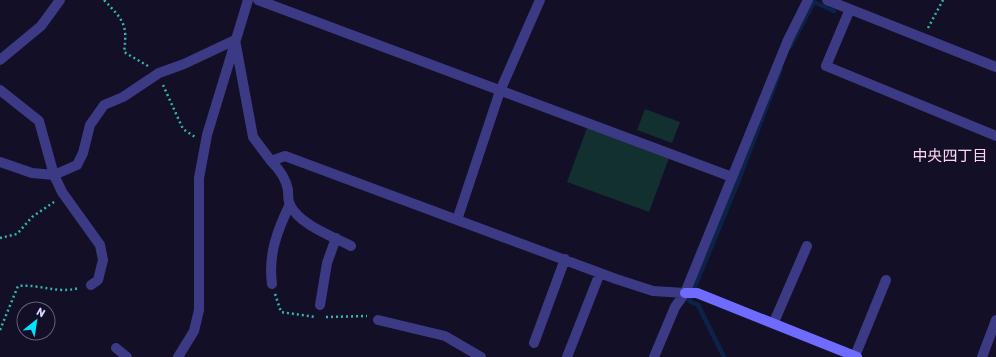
<svg xmlns="http://www.w3.org/2000/svg" width="996" height="357" font-family="Rubik,'Noto Sans JP',sans-serif">
<style>
.green{fill:#12302f}
.lines{fill:none;stroke-linecap:round;stroke-linejoin:round}
.stream{stroke:#0c2248;stroke-width:4.5}
.path{stroke:#2fb8b0;stroke-width:2.5;stroke-dasharray:2 3;stroke-linecap:butt}
.street{stroke:#3d3a85;stroke-width:10}
.secondary{stroke:#6f6bff;stroke-width:10}
.labels{text-anchor:middle;dominant-baseline:central;stroke-width:3;stroke-linejoin:round;paint-order:stroke}
.neighbourhood-label{font-size:15px;fill:#ffd6f0;stroke:#130f26}
</style>
<rect width="100%" height="100%" fill="#130f26"/>
<path class="green" d="M645,109L680,122L672,143L637,130Z
M587,128L669,158L649,212L567,182Z"/>
<g class="lines">
<path class="stream" d="M790,47L814,2L834,11
M724,357L698,305L689,301L736,187L781,69"/>
<path class="path" d="M104,0C123,20 128,24 124,52L148,66
M928,28L943,0
M163,85L183,129L195,137
M0,238L17,234L32,217L54,202
M275,294L281,312L315,317
M326,317L367,316
M0,330L18,286C42,284 56,294 79,288"/>
<path class="street" d="M258,0L732,177
M827,0L996,67
M850,9L826,66L996,136
M0,60L41,26L60,0
M0,90L39,121L54,175L62,192L100,245L103,260L98,280L91,285
M271,161C279,169 286,178 288,190C288,194 288,201 290,205C300,225 332,236 351,246
M0,162L32,173L54,175L77,165L83,153L90,125L104,105L123,97L159,73L184,64L235,40L253,137L271,161L285,156L616,279L653,291L685,293
M457,220L500,91L540,0
M272,284C268,255 277,231 290,204
M320,305L327,263L336,238
M378,320L445,336L481,357
M774,322L807,246
M534,343L565,259
M116,348L127,357
M855,356L886,280
M178,357L194,331L199,310V178L207,135L248,0
M567,357L600,273
M654,357L675,307L685,293L788,40L808,0
M982,357L996,320"/>
<path class="secondary" d="M685,293H697L857,357"/>
</g>
<g class="labels">
<g class="neighbourhood-label">
<text x="950" y="156">中央四丁目</text>
</g>
</g>
<g transform="translate(36 321) rotate(30)"><circle r="19" fill="#130f26" stroke="#625e7d"/>
<path d="M0-3L7 15L0 10L-7 15Z" fill="#00e5ff"/>
<text y="-6" font-size="11" font-weight="bold" text-anchor="middle" fill="#d9d4ff">N</text>
</g>
</svg>
